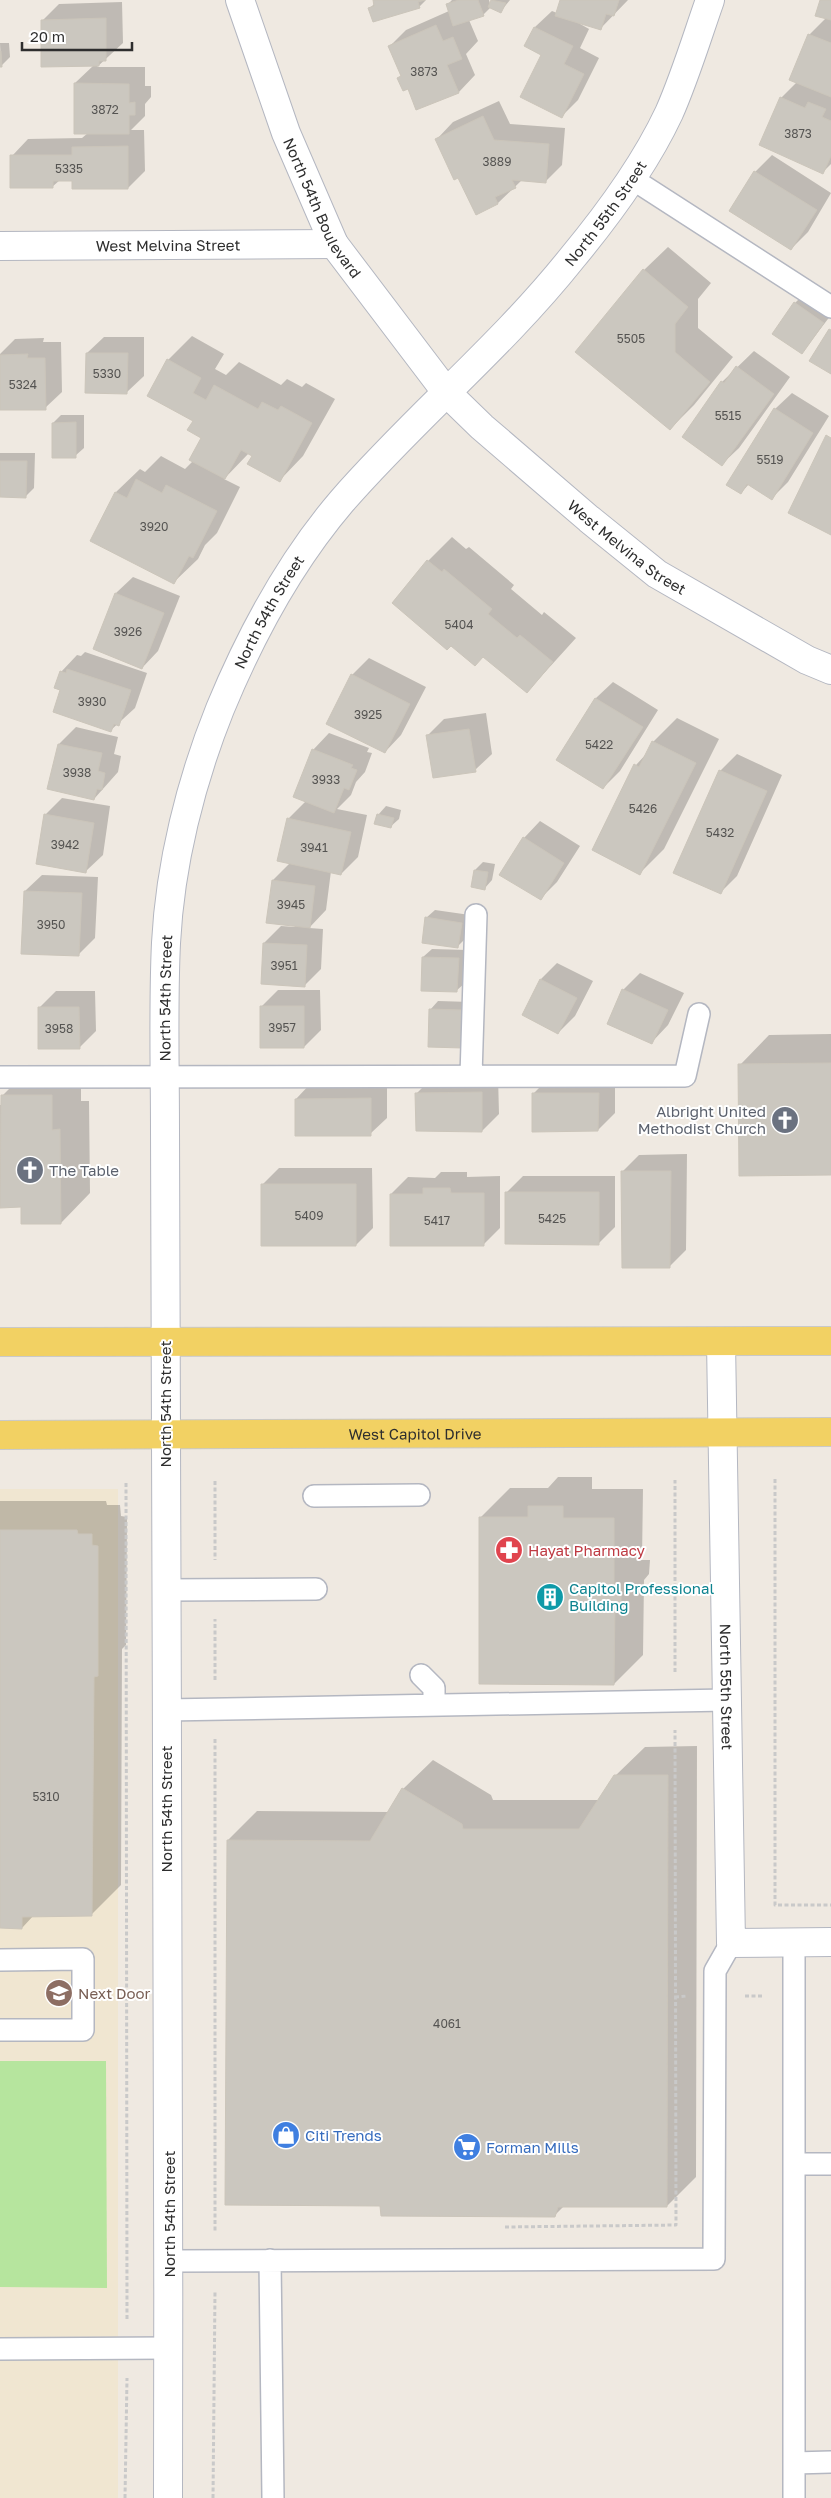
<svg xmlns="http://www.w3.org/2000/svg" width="831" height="2498" font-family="'Golos Text',sans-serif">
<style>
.education{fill:#f0e6d1}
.green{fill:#b6e59e}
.shadow{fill:#0003}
.building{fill:#cbc7bf;stroke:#cbc5ba}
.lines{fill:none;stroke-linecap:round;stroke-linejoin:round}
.service-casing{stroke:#b4b7c1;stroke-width:24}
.minor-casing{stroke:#b4b7c1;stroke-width:30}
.primary-casing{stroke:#c9c9c9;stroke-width:30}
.path{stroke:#c9c9c9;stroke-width:3;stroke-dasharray:4 2.5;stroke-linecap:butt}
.service{stroke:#fff;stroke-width:21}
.minor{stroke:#fff;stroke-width:28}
.primary{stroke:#f2d163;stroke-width:28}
.labels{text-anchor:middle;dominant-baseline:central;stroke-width:4;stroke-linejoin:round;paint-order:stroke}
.number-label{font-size:12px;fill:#555452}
.street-label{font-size:15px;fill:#2e2e2e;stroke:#fff}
.worship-label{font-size:15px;fill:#5b616d;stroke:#fff;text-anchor:end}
.health-label{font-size:15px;fill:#be3a42;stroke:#fff;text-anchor:start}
.culture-label{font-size:15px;fill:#0d838f;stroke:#fff;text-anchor:start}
.education-label{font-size:15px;fill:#785e54;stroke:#fff;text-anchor:start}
.shop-label{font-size:15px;fill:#366cbe;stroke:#fff;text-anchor:start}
</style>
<rect width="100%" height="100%" fill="#efe9e1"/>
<path class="education" d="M0,1489H118V2498H0Z"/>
<path class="green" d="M0,2061H106L107,2288L0,2287Z"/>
<path class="shadow" d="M374,0H426L419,7L370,8L375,3Z
M452,0H489L490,4L492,0H510L501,11L491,7L483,15L469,20L478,41L466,54L475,75L459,92L417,108L389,47L406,30L449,11L447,5Z
M561,0H628L601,28L575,21L589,29L580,48L599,58L578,100L561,117L543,55L526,46L535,27L552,11L557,13Z
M822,0H831V164L823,172L781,98L797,82L809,35L826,18Z
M122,2L123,43L97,67H145V86H151V97L145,104V116L131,130H144L145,171L128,188L73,180H60L52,187L12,156L28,139L82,138L88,133L75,83L94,65L42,21L59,4Z
M0,43H9L10,57L1,66Z
M499,101L510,124L565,128L562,165L545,182L522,180L498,203L476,213L459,176L437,139L453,122Z
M772,155L831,193L808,232L791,249L755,172Z
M668,247L711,283L698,299V328L733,357L694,405L670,429L644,270Z
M803,295L831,315L802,353L795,303Z
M192,336L224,354L215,369L226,375L239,362L281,385L287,379L302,387L306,383L335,399L303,456L280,480L249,453L224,479L240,487L217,533L205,545L198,559L174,582L92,540L116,492L140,469L145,472L161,456L185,469L193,461L203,437L168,360Z
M104,337H144V376L127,392L87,353Z
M44,338L43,342H61L62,392L45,408L0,409V354L15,339Z
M754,351L790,377L739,448L722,464V382Z
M792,393L829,416L788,482L772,498L749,484L741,493L775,409Z
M61,415H84V448L75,456L53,423Z
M0,453H35L34,488L26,496H0Z
M452,537L466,549L469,547L514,585L511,589L542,615L544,612L576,638L527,692L483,656L451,645L393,602L428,561Z
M133,577L180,596L158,651L142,668L116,593Z
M85,652L147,673L135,708L111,730L62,689L61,672L77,655L81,656Z
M369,658L426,687L401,735L385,752L328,723L352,675Z
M613,682L658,710L620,771L603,788L558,759L596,698Z
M486,713L492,754L475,770L427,736L444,719Z
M677,718L719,739L664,849L640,873L593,849L636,765L648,752L653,742Z
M76,727L118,737L114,754L121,756L118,772L94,799L49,788L59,744Z
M329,733L369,748L367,752L372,753L365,772L356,782L351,795L337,809L367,815L358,857L341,874L331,871L326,910L309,928L323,929L321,969L304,986L264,943L281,926L295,927L273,880L290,863L288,819L306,801L313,750Z
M737,754L782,775L737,876L721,892L720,771Z
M62,798L110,806L103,855L86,871L45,815Z
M386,806L401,810L399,819L390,827L378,815Z
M540,821L580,846L557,882L541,898L524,838Z
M483,862L495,864L492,880L484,889L475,870Z
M42,875L98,877L95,938L78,955L25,891Z
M435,910L470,915L466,938L458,946L426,918Z
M432,949L467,950L465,983L456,991L423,957Z
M557,963L593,981L575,1016L558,1033L541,979Z
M640,973L684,993L668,1025L652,1042L623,990Z
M278,990H320L321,1030L304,1047L261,1007Z
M56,991H95L96,1031L79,1048L39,1008Z
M438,1001L471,1002L462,1046L430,1010Z
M831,1034V1174L740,1065L769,1035Z
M32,1066H81V1101H89L90,1193L61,1223L22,1206H0V1105H2V1096Z
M498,1076L499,1114L482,1131L417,1093L433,1077Z
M615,1076V1113L598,1130L533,1094L550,1077Z
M312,1082H387V1118L370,1134L296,1099Z
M687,1154L686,1250L669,1267L623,1171L639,1155Z
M279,1168H372L373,1228L356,1245L262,1185Z
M441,1172H467V1177L500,1176V1228L483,1245L391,1194L408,1177L435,1178Z
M523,1176H615V1227L598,1244L506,1193Z
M558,1477H592V1489H643L642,1560H650L649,1574L644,1580L643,1655L614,1684L481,1517L510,1488H548Z
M0,1501H106L107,1505H120L121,1516L127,1517L126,1645L122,1649L121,1885L91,1915H34L22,1928L0,1927Z
M697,1746L696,2177L667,2206H564L554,2216L381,2205L228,1840L257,1811L390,1812L403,1789L433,1760L491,1795L493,1800H599L615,1776L645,1747Z"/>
<path class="building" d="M373,0H425L418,2L420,8L373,22L368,8L374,6Z
M459,0H478L484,16L453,26L446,4Z
M491,0L506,3L501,13L488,7Z
M560,0H619L614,16L606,14L601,30L555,16Z
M820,0H831V20L815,16Z
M106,18V61H99V66L41,67V20Z
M436,25L443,41L453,37L462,59L447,65L459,93L416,110L408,89L403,91L397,78L401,76L388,46Z
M534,27L573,46L564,64L584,74L562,118L520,97L541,55L524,46Z
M808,34L831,43V97L789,80Z
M0,51H1L2,67H0Z
M74,83L129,84V103L135,102V115H129V134H74Z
M780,97L805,108L808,102L826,109L822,117L831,121V156L823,174L759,145Z
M483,116L494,140L549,144L546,183L512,180L516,188L495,197L498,204L476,215L458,178L454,180L435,139Z
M128,146V189H72V181H53V188H10V155H72V147Z
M754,171L817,210L791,250L729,211Z
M643,269L688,307L675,324V352L710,382L670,430L575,352Z
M794,302L824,323L802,354L772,334Z
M829,329L831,330V374L809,361Z
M86,353H128L127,394L85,393Z
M28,354L27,358H45L46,410H0V355Z
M167,359L201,378L193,393L206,400L214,385L258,409L262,402L278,410L281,406L312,423L280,482L247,464L252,456L241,450L225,479L189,460L201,438L187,430L193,421L147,396Z
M736,366L774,394L722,466L682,437L721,381L724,383Z
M774,408L813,433L772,500L747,484L741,494L726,485Z
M76,422V458H52V423Z
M826,435L831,438V535L788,513Z
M0,461H27L26,498L0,497Z
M136,479L162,493L166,485L217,511L193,558L189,556L174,584L90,541L115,492L127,498Z
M427,560L442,572L444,569L492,609L488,614L517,638L520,635L553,662L527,693L483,657L475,666L451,646L447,650L392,603Z
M115,593L164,613L142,669L93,649Z
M67,669L131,690L119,726L114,724L111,732L53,712L60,690L54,688L60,671L66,673Z
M351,674L410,704L385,753L326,724Z
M595,698L643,727L603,789L556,760Z
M469,729L476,772L433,778L426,735Z
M652,741L696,763L640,875L592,850L634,764L639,767Z
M58,744L102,753L98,771L105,773L102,790L97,789L94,800L47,789Z
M312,749L353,765L351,768L357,770L349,790L344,788L334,813L293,797Z
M719,770L767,791L721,894L673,873Z
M44,814L94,823L86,873L36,864Z
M377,814L394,818L391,828L374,824Z
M287,818L351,832L341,875L277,861Z
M523,837L564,863L541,900L499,875Z
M474,870L488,872L485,890L471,887Z
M272,880L315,886L310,928L266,923Z
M24,891L82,893L79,956L21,954Z
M425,917L462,923L458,948L422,943Z
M263,943L307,945L305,987L261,984Z
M422,957L459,958L457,992L421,991Z
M540,979L577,998L558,1034L522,1015Z
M622,989L668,1010L652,1044L607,1024Z
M260,1006H304V1048H260Z
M38,1007H79L80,1049H38Z
M429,1009L463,1010V1048L428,1047Z
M831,1063V1175L739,1176L738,1064Z
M482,1092V1132L416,1131L415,1093Z
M532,1093H599L598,1131L532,1132Z
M1,1095H52V1130L60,1129L61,1224H21V1207L0,1208Z
M371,1098V1136H295V1099Z
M621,1171H671L670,1268H622Z
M261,1184H356V1246H261Z
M423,1188H450L451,1193H484V1246H390V1194H423Z
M505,1192H599V1245L505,1244Z
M528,1506H563V1518H614V1589H621V1605H615L614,1685L479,1684V1517H528Z
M0,1530H77L78,1534H92V1545L98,1546V1676L94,1677L92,1916L22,1917V1929L0,1928Z
M614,1775H668L667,2207H558L555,2217L381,2216L380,2206L225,2205L227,1840L370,1841L402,1788L462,1824L463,1829H579Z"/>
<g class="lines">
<g class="service-casing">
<path id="service" d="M631,178L831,307
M471,1076L476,915
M0,1077L685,1076L699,1014
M314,1496L419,1495
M166,1590L316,1589
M421,1675L434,1688V1705
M166,1710L727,1700
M794,1942V2498
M0,1960L83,1959V2030H0
M794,2164H831
M270,2260L273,2498
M170,2261L714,2259L715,1971L731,1943
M0,2349L169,2348
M794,2463L831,2462"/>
</g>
<g class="minor-casing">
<g id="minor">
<path id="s1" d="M240,0L286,133L334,244L447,393L482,427L589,519L657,574L807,660L831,670"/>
<path id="s2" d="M0,246L334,244"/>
<path id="s3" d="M721,1342L731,1943L831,1942"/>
<path id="s4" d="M168,2498C169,2145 167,1792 166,1439C166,1336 165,1233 165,1130C165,1068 163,1005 166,943C170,864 191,781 220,709C251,634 289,563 342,501C415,417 502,346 572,258C606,217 646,162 669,113C685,77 697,37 710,0"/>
</g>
</g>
<g class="primary-casing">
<g id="primary">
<path d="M0,1342L831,1341"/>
<path id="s5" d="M0,1435L831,1432"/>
</g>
</g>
<path class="path" d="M775,1479V1905H831
M215,1481V1560
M126,1483L127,2319
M675,1672V1480
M215,1680V1619
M215,1739V2232
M745,1996H764
M675,1997L687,1996
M505,2227L676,2225L675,1730
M125,2498L127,2378
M213,2498L215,2291"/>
<use href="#service" class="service"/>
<use href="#minor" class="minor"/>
<use href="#primary" class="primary"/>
</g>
<defs>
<g id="church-disc" transform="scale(1.4375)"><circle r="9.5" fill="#6b7280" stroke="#fff"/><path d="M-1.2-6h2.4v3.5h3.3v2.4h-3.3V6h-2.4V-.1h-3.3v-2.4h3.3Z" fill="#fff"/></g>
<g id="pharmacy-disc" transform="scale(1.4375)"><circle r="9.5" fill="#e0444e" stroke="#fff"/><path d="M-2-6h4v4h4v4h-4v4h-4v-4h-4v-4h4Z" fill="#fff"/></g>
<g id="building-disc" transform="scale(1.4375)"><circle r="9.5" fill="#0f9aa8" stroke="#fff"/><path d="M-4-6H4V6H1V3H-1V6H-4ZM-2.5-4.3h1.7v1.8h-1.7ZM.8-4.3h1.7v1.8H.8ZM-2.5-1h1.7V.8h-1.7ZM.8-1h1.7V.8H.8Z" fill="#fff"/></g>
<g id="school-disc" transform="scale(1.4375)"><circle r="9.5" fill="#8d6e63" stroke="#fff"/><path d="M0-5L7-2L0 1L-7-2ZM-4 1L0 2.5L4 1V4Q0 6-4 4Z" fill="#fff"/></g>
<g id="shop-disc" transform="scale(1.4375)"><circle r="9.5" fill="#3f7fe0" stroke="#fff"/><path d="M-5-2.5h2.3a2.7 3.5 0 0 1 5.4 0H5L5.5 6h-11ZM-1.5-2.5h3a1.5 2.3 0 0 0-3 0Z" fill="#fff"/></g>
<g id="supermarket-disc" transform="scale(1.4375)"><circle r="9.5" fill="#3f7fe0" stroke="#fff"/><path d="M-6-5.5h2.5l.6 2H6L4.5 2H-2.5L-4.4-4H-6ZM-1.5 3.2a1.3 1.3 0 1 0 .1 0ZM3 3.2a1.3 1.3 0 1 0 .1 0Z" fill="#fff"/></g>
</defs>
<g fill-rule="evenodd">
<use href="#church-disc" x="785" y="1120"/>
<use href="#church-disc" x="30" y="1170"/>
<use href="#pharmacy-disc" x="509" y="1550"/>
<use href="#building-disc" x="550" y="1597"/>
<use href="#school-disc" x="59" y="1993"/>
<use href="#shop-disc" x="286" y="2135"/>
<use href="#supermarket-disc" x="467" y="2147"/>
</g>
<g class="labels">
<g class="number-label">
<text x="424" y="71">3873</text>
<text x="105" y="109">3872</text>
<text x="798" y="133">3873</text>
<text x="497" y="161">3889</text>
<text x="69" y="168">5335</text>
<text x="631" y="338">5505</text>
<text x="107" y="373">5330</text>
<text x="23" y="384">5324</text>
<text x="728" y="415">5515</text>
<text x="770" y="459">5519</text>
<text x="154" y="526">3920</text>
<text x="459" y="624">5404</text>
<text x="128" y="631">3926</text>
<text x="92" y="701">3930</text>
<text x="368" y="714">3925</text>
<text x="599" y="744">5422</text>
<text x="77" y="772">3938</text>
<text x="326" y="779">3933</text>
<text x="643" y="808">5426</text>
<text x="720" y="832">5432</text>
<text x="65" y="844">3942</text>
<text x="314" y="847">3941</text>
<text x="291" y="904">3945</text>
<text x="51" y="924">3950</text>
<text x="284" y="965">3951</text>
<text x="282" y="1027">3957</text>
<text x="59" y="1028">3958</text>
<text x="309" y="1215">5409</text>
<text x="552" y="1218">5425</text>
<text x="437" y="1220">5417</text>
<text x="46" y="1796">5310</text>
<text x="447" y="2023">4061</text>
</g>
<g class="street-label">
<text stroke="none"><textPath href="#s1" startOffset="224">North 54th Boulevard</textPath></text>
<text stroke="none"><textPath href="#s4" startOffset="2429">North 55th Street</textPath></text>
<text stroke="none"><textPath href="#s2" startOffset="168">West Melvina Street</textPath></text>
<text stroke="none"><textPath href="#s1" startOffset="686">West Melvina Street</textPath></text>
<text stroke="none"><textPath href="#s4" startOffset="1905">North 54th Street</textPath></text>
<text stroke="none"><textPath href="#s4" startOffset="1500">North 54th Street</textPath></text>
<text transform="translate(165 1404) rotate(-90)">North 54th Street</text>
<text stroke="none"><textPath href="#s5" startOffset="415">West Capitol Drive</textPath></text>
<text stroke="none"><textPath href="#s3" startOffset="345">North 55th Street</textPath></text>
<text transform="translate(166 1809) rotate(-90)">North 54th Street</text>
<text transform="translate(169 2214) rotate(-90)">North 54th Street</text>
</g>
<g class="worship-label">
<text x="766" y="1111">Albright United<tspan x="766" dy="17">Methodist Church</tspan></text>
<text x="49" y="1170" text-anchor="start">The Table</text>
</g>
<g class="health-label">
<text x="528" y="1550">Hayat Pharmacy</text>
</g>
<g class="culture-label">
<text x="569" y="1588">Capitol Professional<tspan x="569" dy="17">Building</tspan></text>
</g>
<g class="education-label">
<text x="78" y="1993">Next Door</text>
</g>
<g class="shop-label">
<text x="305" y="2135">Citi Trends</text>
<text x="486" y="2147">Forman Mills</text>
</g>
</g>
<path d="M22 42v8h110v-8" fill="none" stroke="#2e2e2e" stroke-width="2.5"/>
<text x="30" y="42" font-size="15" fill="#2e2e2e" stroke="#ffffff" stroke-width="4" paint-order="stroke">20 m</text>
</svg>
